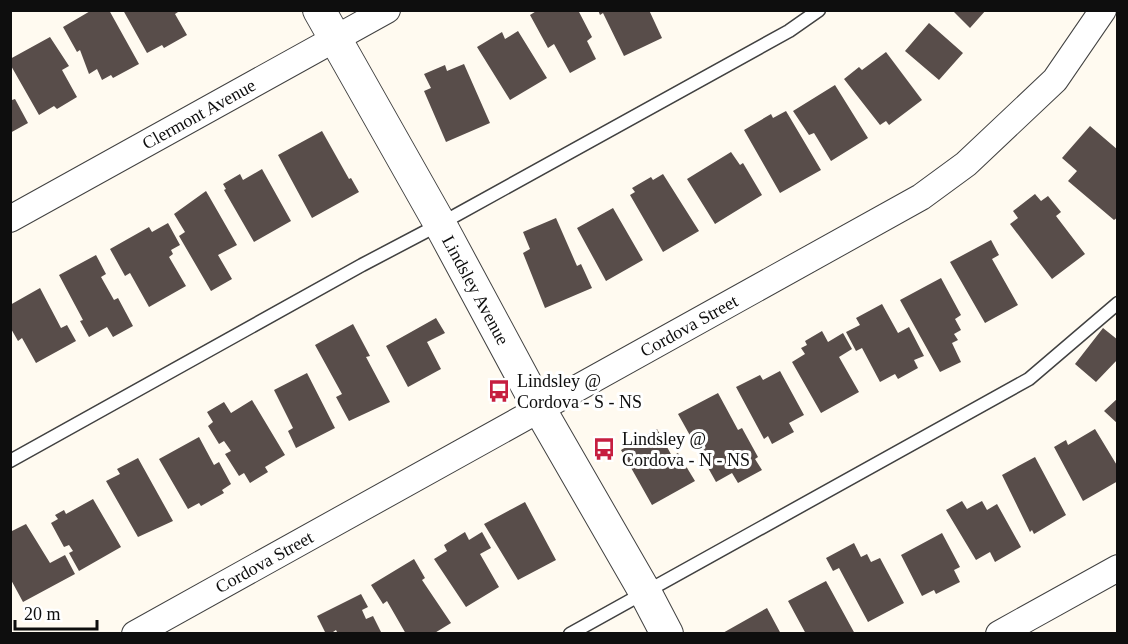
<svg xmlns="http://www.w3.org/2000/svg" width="1128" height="644" font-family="Georgia,serif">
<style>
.building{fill:#584d4a}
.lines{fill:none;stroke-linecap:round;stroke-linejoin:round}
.service-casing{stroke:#414141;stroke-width:15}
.minor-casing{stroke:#414141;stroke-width:28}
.tertiary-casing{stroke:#414141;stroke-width:34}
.service{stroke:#fff;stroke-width:12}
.minor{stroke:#fff;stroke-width:26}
.tertiary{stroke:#fff;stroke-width:32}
.labels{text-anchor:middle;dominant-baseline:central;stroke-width:6;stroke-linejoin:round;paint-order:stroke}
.street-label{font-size:18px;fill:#0e0e0e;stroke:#fff}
.poi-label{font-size:18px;fill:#0e0e0e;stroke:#fff;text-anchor:start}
</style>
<rect width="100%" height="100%" fill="#fffaf0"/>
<path class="building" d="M92,10H109L139,64L113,78L111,75L102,80L97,69L89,74L80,50L77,52L63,27Z
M123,10H181L175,14L187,35L164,48L162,45L147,53Z
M538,10H578L592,37L587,41L596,59L570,73L554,44L548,48L530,15Z
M598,10H649L662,38L624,56L603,13L600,15Z
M952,10H986L970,28Z
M929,23L963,53L939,80L905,51Z
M518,31L547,78L510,100L477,47L502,32L505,39Z
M50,37L69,66L62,70L77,97L57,109L54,106L39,115L10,64V59Z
M886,52L922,100L889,125L886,121L880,125L844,79L859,67L862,70Z
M464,64L490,123L446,142L424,91L431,88L424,74L445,65L447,71Z
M835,85L868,138L831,161L814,133L809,135L793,111Z
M10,97L12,100L15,99L28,123L10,133Z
M786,111L821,170L780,193L744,130L771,114L773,118Z
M1090,126L1118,150V217L1114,220L1068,181L1077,171L1062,158Z
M322,131L349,179L351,178L359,192L312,218L278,155Z
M731,152L740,165L743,163L762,195L715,224L687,179Z
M262,169L291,221L254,242L224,190L226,189L223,184L240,174L243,180Z
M663,174L699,231L663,252L630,195L635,192L632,188L651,177L653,180Z
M206,191L237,245L218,255L232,279L211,291L179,236L185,232L174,214Z
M1035,194L1041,201L1048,196L1061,212L1056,216L1085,254L1052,279L1010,224L1018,218L1013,211Z
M613,208L643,260L606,281L577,228Z
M556,218L577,266L581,264L592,288L545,308L523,253L530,249L523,232Z
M168,223L180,245L171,250L173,254L169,257L186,286L149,307L130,273L125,276L110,249L149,227L152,232Z
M991,240L999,255L992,259L1018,305L985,323L950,262Z
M96,255L106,274L101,277L114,300L118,298L133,326L113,337L107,327L89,337L80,321L83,320L59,275Z
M941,278L961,315L955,319L961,330L954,334L958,340L952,343L961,362L940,372L900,300Z
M40,288L61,328L67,325L76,341L36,363L22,338L18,341L10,327V305Z
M882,304L898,333L909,327L924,356L914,360L918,368L898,379L895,374L880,382L862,348L856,351L846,332L860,325L856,318Z
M436,318L445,333L427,342L441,369L408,387L386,346Z
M353,324L370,356L366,357L390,402L349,421L336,397L342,394L315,345Z
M1103,328L1118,340V359L1096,382L1075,364Z
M822,331L828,342L843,333L852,349L839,357L859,392L821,413L792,362L805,354L801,348L807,345L805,341Z
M780,371L804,415L789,423L794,432L772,444L768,436L764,439L736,387L760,375L763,380Z
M307,373L335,428L296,448L288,431L293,428L274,390Z
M718,393L738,430L742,428L758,457L755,459L762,470L738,483L732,473L716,482L678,414Z
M1118,398V424L1104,411Z
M252,400L285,455L265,467L268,472L250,483L244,473L239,476L225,454L231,451L224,441L219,444L208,426L213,422L207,412L224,402L231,413Z
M657,429L672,456L678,453L695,481L652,505L621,450Z
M1095,429L1118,467V481L1083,501L1054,447L1066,440L1068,445Z
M199,437L214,465L219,462L231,484L222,490L224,493L201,506L199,503L188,509L159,459Z
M1035,457L1066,515L1034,534L1032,530L1030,532L1002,475Z
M138,458L173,521L138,537L106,481L120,474L117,469Z
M93,499L121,547L79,571L69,553L73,551L69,545L64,547L51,523L58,519L55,515L64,510L66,514Z
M962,501L967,509L982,501L987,510L997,504L1021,547L995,562L990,552L976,560L946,510Z
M525,502L556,560L518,580L484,524Z
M26,524L50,563L65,555L75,574L23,602L10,578V532Z
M465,532L469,540L482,532L491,548L480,554L499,587L466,607L434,559L447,551L444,545Z
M942,533L960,567L954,570L960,582L936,594L934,590L922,596L901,555Z
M854,543L861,557L867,554L871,562L880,558L904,603L868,622L839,568L833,571L826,558Z
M414,559L425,578L422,580L451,623L433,634H406L387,601L383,604L371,585Z
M826,581L855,634H806L788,601Z
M361,594L368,607L362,610L366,619L373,616L382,634H338L336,630L330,634H326L317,616Z
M767,608L781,634H721Z"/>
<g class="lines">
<g class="service-casing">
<path id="service" d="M10,461L362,265L440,224L789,31L819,10
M570,634L1029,379L1118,303"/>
</g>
<g class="minor-casing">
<g id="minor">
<path id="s1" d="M10,219L387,10"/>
<path id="s2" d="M135,634L921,197L966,164L1055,80L1103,10"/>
<path d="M999,634L1118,568"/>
</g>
</g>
<g class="tertiary-casing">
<g id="tertiary">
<path id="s3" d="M319,10L440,224L539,408L645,592L667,634"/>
</g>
</g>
<use href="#service" class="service"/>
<use href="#minor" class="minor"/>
<use href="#tertiary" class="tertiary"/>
</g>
<defs>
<g id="bus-bare" transform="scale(1.8)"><path d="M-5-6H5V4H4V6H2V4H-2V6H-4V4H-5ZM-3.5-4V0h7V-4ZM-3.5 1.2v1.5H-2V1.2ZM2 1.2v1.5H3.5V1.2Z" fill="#c61e3f" stroke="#fff" stroke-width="2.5" paint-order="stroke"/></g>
</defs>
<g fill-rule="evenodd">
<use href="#bus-bare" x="499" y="391"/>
<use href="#bus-bare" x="604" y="449"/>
</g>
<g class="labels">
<g class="street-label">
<text stroke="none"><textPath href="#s1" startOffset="216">Clermont Avenue</textPath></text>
<text stroke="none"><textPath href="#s3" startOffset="321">Lindsley Avenue</textPath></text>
<text stroke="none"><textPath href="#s2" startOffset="634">Cordova Street</textPath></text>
<text stroke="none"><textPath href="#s2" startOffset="148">Cordova Street</textPath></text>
</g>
<g class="poi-label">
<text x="517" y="381">Lindsley @<tspan x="517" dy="21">Cordova - S - NS</tspan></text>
<text x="622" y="439">Lindsley @<tspan x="622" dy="21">Cordova - N - NS</tspan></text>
</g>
</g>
<rect width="1128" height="644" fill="none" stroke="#0e0e0e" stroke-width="24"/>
<path d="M15 620v9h82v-9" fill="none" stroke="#0e0e0e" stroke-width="3"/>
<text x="24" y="620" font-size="18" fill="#0e0e0e" stroke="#ffffff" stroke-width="4.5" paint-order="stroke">20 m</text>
</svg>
